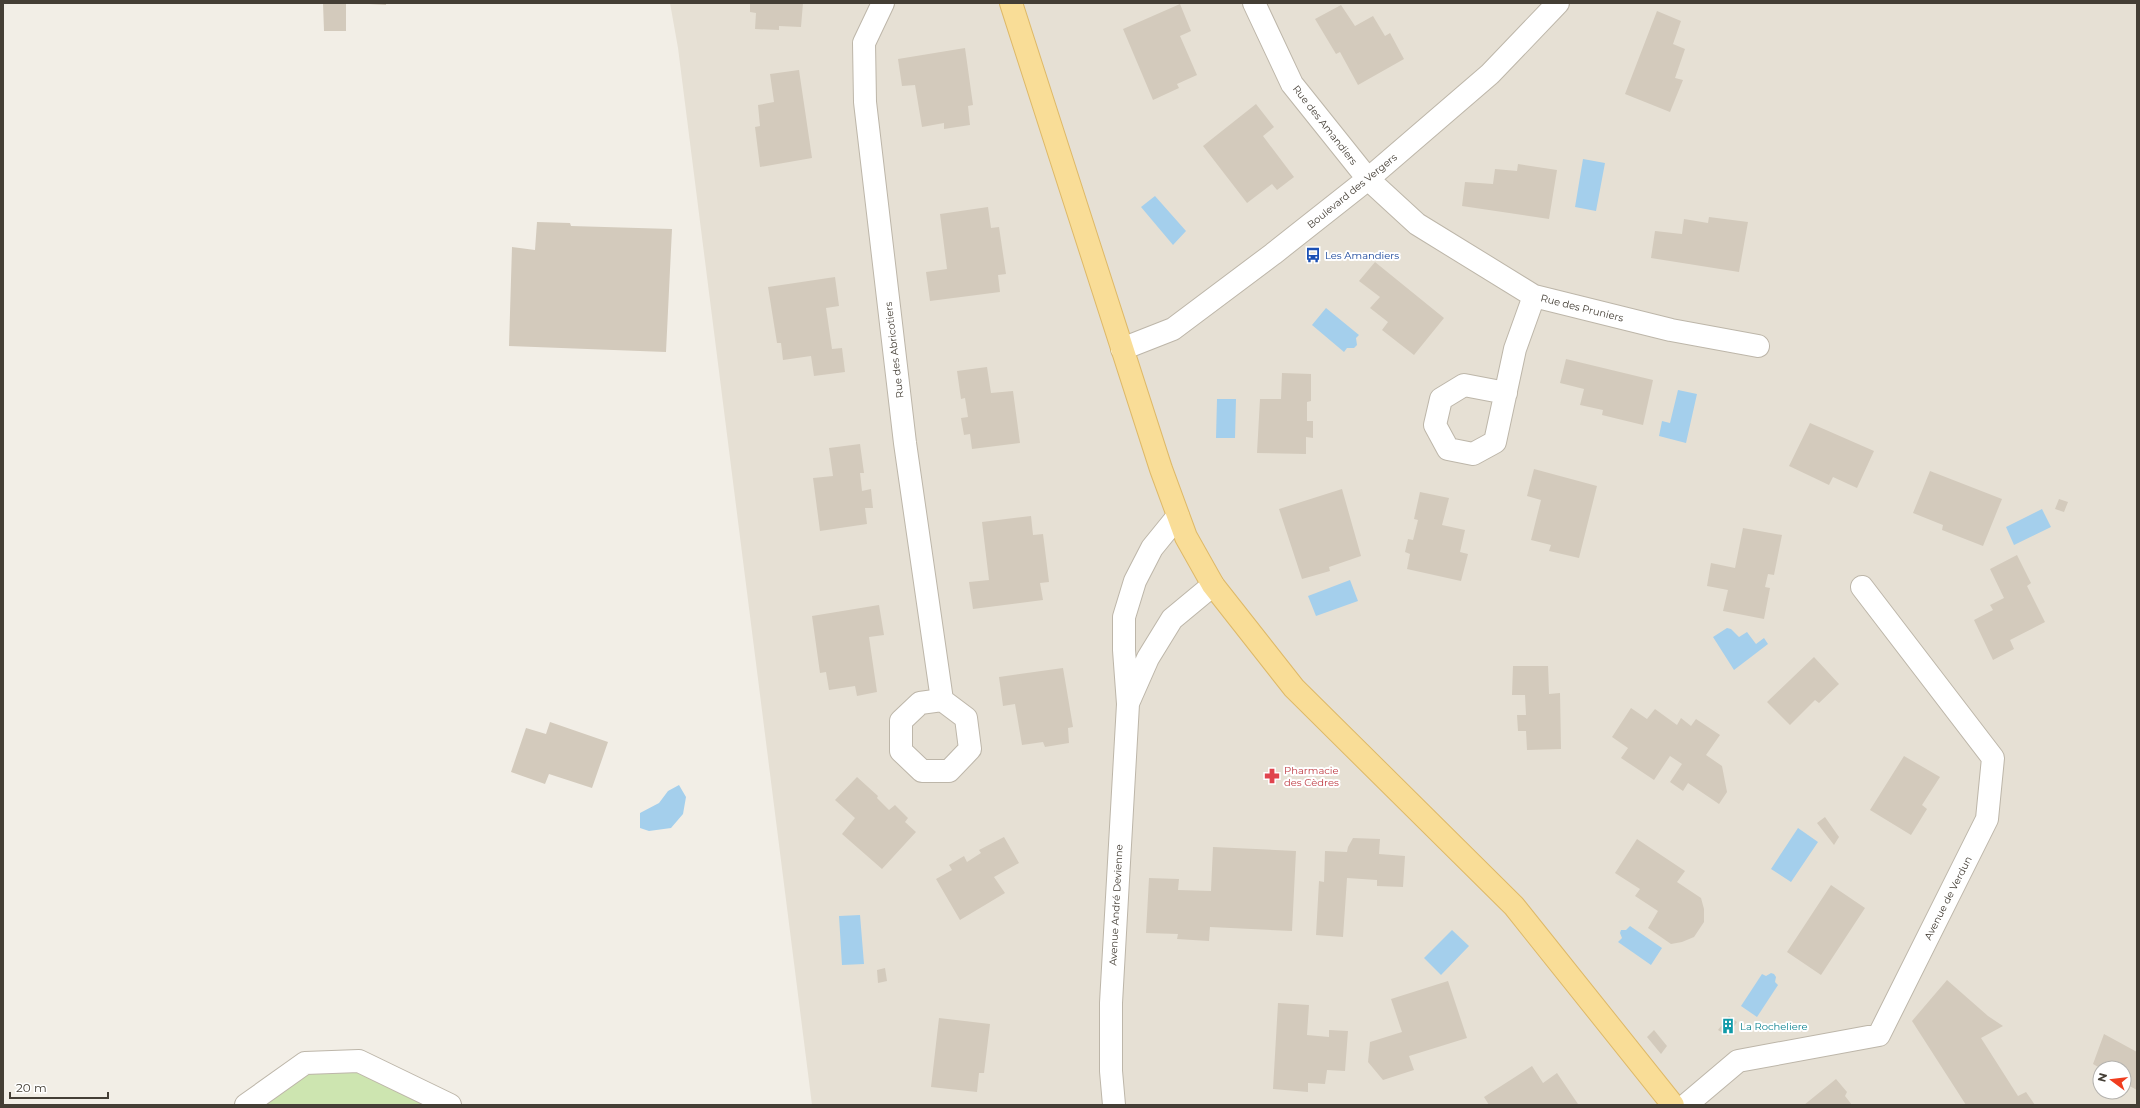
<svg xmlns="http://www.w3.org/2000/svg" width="2140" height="1108" font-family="Montserrat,sans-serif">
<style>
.residential{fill:#e6e0d4;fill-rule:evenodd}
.green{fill:#cde5b0}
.water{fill:#a4cfec}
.building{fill:#d3cabc}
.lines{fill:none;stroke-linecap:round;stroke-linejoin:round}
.minor-casing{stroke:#bdb6a9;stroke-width:24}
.major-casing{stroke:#deb968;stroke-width:24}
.minor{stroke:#fff;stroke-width:22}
.major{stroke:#f9dd97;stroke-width:22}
.labels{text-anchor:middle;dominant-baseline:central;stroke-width:4;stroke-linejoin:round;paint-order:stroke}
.street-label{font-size:10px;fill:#443e35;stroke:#fff}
.transit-label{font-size:10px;fill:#164399;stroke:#fff;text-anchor:start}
.health-label{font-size:10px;fill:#be3a42;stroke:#fff;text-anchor:start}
.culture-label{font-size:10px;fill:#0d838f;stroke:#fff;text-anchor:start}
</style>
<rect width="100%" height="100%" fill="#f2eee6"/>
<path class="residential" d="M670,3H2137V1105H812L678,48ZM2100,1068H2124V1092H2100Z"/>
<path class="green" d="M359,1061L450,1105H248L305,1063Z"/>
<path class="water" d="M1583,159L1605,163L1596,211L1575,207Z
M1155,196L1186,231L1173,245L1141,207Z
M1326,308L1359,335L1356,338L1357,345L1354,348H1347L1344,352L1312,325Z
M1678,390L1697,394L1686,443L1659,436L1662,421L1670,423Z
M1217,399H1236L1235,438H1216Z
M2042,509L2051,527L2014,545L2006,527Z
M1350,580L1358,601L1316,616L1308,596Z
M1727,628L1731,629L1739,637L1747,632L1756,644L1764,638L1768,644L1734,670L1713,637Z
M679,785L686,797L683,814L671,828L649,831L640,828V813L659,803L668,791Z
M1798,828L1818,842L1791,882L1771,869Z
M860,915L864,964L842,965L839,916Z
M1630,926L1662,948L1651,965L1618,942L1622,938L1620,933L1621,930H1626Z
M1452,930L1469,946L1441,975L1424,958Z
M1771,973L1774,974L1776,977L1775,982L1778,985L1757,1017L1741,1006L1762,974L1766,976Z"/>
<path class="building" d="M323,3H346V31H324Z
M369,3H386V5L369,4Z
M750,3H803L801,27L779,26V30L755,29L756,13L750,12Z
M1180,4L1191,31L1180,36L1197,75L1177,84L1179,88L1153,100L1123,29Z
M1341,5L1355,26L1373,16L1385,36L1390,33L1404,59L1358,85L1340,52L1336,54L1315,19Z
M1657,11L1681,21L1673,44L1685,49L1675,78L1683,80L1670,112L1625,94Z
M965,48L973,105L968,106L970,125L944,129V123L922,127L915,85L902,86L898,59Z
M799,70L812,158L760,167L755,127L760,126L758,105L774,102L770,74Z
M1256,104L1274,127L1263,136L1294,177L1277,190L1272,184L1247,203L1203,146Z
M1518,164L1557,170L1549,219L1462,206L1465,182L1493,184L1495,169L1517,171Z
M988,207L991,228L999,227L1006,274L998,275L1000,292L930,301L926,272L947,269L940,214Z
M1709,217L1748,222L1739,272L1651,258L1655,231L1682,234L1684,219L1708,223Z
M537,222L570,223L571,226L672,229L666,352L509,346L512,247L535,250Z
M1375,262L1444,318L1414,355L1382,330L1388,322L1370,308L1380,297L1359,281Z
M835,277L839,306L826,308L832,349L842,348L845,372L814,376L811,356L783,360L781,343H777L768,287Z
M1566,359L1653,380L1643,425L1602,415L1603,410L1580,405L1584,389L1560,383Z
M987,367L991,393L1013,391L1020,443L972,449L970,434L964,435L961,418L968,417L965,398L961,399L957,371Z
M1282,373L1311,374V401L1307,402V421H1313V438L1306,437V454L1257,453L1260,399H1281Z
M1810,423L1874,451L1857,488L1833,477L1829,485L1789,466Z
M860,444L864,473H860L862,491L871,489L873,508H865L867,524L820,531L813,478L833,476L829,448Z
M1534,469L1597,486L1579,558L1549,551L1551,545L1531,540L1541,500L1527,496Z
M1930,471L2002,499L1983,546L1942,530L1943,525L1913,513Z
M1342,489L1361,556L1329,567L1330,571L1302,579L1279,509Z
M1420,492L1449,498L1442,525L1465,530L1460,552L1468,554L1461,581L1407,569L1410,554L1405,552L1408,539L1413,540L1418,520L1414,519Z
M2059,499L2068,502L2064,512L2055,509Z
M1031,516L1033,535L1043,534L1049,582L1040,583L1043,600L973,609L969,582L989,580L982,522Z
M1743,528L1782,535L1774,575L1768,574L1765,587L1770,588L1764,619L1723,611L1728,590L1707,586L1711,563L1735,568Z
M2017,555L2031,583L2027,586L2045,622L2010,640L2014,649L1993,660L1974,620L1993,610L1990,605L2004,598L1990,569Z
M879,605L884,635L869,637L877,692L857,696L855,686L829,690L826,672L820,673L812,616Z
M1814,657L1839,684L1819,703L1815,700L1790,725L1767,702Z
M1513,666H1548L1549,694L1560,693L1561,749L1527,750L1526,731H1518L1517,715H1526L1525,695H1512Z
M1063,668L1073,727L1068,728L1069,743L1045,747L1043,742L1022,745L1015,704L1003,706L999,677Z
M1631,708L1647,719L1655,709L1677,725L1681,718L1691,726L1696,719L1720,735L1706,755L1722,766L1727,792L1719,804L1688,783L1683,791L1670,782L1682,764L1670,756L1654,780L1621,758L1628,748L1612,737Z
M550,722L608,742L592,788L549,774L545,784L511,772L526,728L546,734Z
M1904,756L1940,777L1922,805L1927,809L1911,835L1870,810Z
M857,777L878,796L877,798L889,810L895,805L908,818L905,822L916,832L882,869L842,834L855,818L835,800Z
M1825,817L1839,837L1834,845L1817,823Z
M1004,837L1019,863L994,877L1005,893L960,920L936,879L952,870L949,865L964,856L967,862L981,853L979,850Z
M1353,838L1380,839L1379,854L1405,856L1403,887L1377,886V880L1347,878L1343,937L1316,935L1319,881L1324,882L1325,851L1347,852L1348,847Z
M1637,839L1685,871L1677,882L1701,898L1704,909V922L1694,937L1682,942L1671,944L1648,928L1658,911L1635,896L1640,889L1615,873Z
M1213,847L1296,851L1292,931L1210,927L1209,941L1177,939L1178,934L1146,933L1149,878L1179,879L1178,890L1211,891Z
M1831,885L1865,908L1821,975L1787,952Z
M885,968L887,981L878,983L877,970Z
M1947,980L1988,1016L2003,1026L1981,1038L2018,1096L2026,1092L2035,1105H1966L1912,1021Z
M1448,981L1467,1038L1409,1056L1414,1070L1383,1080L1368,1062L1370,1042L1402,1032L1391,999Z
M1278,1003L1309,1005L1307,1035L1329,1037V1030L1348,1031L1345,1071L1327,1070L1325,1084L1308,1083V1092L1273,1089Z
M1729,1016L1737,1022L1728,1036L1718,1030Z
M939,1018L990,1024L984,1073H979L977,1092L931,1087Z
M1654,1030L1667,1046L1661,1054L1647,1037Z
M2104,1034L2137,1052V1090L2124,1083V1068H2100L2093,1064Z
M1532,1066L1543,1083L1557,1073L1578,1104L1489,1105L1484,1097Z
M1836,1079L1847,1092L1845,1096L1852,1105H1804Z"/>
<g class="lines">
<g class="minor-casing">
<path id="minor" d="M883,3L864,43L865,102L905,443L942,700
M1254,3L1292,84L1368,179L1417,224L1534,296L1671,330L1758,346
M1122,349L1173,329L1273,254L1368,179L1490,74L1558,3
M1506,393L1464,385L1441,399L1435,425L1448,449L1473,454L1495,442L1515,349L1534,296
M942,700L966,718L970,749L949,771H922L901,751V721L920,703Z
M1129,701L1148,658L1172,619L1213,585
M246,1105L305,1063L359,1061L450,1105
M1114,1105L1111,1071V1003L1128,704L1124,650V617L1135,581L1152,548L1178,516
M1686,1105L1738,1061L1879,1035L1987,819L1993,758L1862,587"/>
</g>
<g class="major-casing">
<path id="major" d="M1011,3L1161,469L1186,537L1213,585L1294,688L1514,906L1673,1105"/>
</g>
<use href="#minor" class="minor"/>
<use href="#major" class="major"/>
</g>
<defs>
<g id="bus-bare" transform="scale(1.2)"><path d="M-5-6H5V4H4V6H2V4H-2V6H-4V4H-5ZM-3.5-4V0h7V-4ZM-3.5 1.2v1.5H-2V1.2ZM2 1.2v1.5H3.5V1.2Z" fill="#1a4fb4" stroke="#fff" stroke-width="2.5" paint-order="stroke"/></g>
<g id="pharmacy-bare" transform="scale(1.2)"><path d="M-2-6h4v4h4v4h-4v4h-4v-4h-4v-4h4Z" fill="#e0444e" stroke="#fff" stroke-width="2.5" paint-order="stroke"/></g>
<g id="building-bare" transform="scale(1.2)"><path d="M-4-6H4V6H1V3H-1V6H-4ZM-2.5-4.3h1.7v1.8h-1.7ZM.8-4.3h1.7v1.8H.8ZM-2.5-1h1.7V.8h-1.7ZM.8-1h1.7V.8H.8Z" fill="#0f9aa8" stroke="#fff" stroke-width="2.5" paint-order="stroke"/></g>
</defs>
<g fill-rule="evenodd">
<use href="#bus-bare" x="1313" y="255"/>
<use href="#pharmacy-bare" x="1272" y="776"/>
<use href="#building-bare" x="1728" y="1026"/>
</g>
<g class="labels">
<g class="street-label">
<text transform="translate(1325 125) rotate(52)">Rue des Amandiers</text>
<text transform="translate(1352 191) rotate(-39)">Boulevard des Vergers</text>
<text transform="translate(1582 308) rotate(14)">Rue des Pruniers</text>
<text transform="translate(894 350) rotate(-97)">Rue des Abricotiers</text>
<text transform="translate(1948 898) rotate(-63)">Avenue de Verdun</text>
<text transform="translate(1116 905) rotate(-87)">Avenue André Devienne</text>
</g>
<g class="transit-label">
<text x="1325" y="255">Les Amandiers</text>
</g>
<g class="health-label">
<text x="1284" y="770">Pharmacie<tspan x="1284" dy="12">des Cèdres</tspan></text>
</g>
<g class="culture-label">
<text x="1740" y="1026">La Rocheliere</text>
</g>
</g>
<rect width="2140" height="1108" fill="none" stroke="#443e35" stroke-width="8"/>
<g transform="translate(2112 1080) rotate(285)"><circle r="19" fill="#ffffff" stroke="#b4b2ae"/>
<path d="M0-3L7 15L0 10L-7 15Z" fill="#f03d1f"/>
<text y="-6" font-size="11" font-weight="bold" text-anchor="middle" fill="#443e35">N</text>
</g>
<path d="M10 1092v6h98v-6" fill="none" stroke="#443e35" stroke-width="2"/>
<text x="16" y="1092" font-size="12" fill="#443e35" stroke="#ffffff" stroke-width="3" paint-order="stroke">20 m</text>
</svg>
